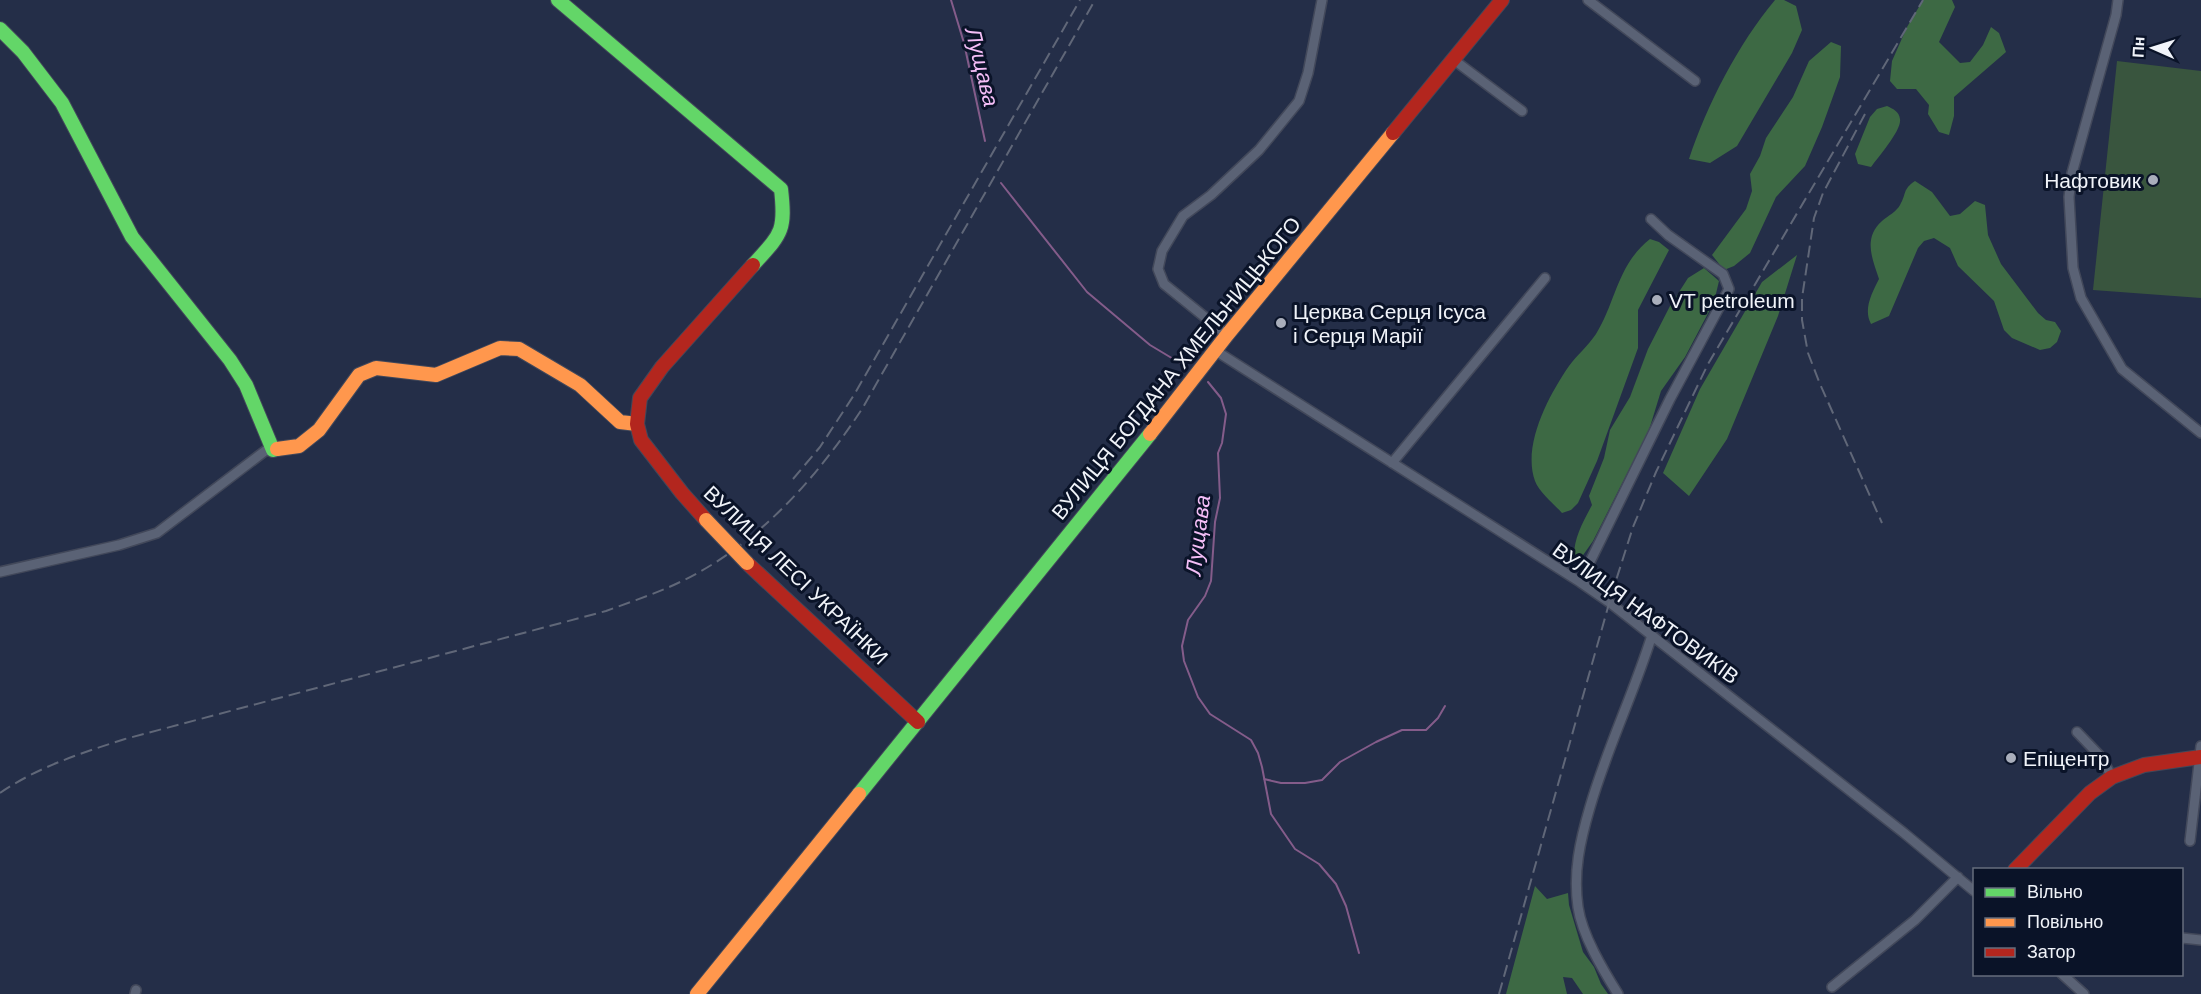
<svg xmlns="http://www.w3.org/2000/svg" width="2201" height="994" font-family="Arial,sans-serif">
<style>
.green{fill:#39553e}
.forest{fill:#3d6944}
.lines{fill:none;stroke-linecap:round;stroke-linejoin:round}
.stream{stroke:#845c8a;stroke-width:2}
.street-casing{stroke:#42485a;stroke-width:12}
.fast-casing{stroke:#42485a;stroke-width:16}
.slow-casing{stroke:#42485a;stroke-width:16}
.jam-casing{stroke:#42485a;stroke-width:16}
.street{stroke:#5a6275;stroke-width:9}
.fast{stroke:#63d668;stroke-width:14}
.slow{stroke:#ff974d;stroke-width:14}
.jam{stroke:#b3261e;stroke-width:14}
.rail{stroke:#606778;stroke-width:2;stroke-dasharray:12 6;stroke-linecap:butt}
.slow-bridge-casing{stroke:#42485a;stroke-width:16;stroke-linecap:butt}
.slow-bridge{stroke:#ff974d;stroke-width:14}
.poi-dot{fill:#a9aebb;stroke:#0a1328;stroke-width:2}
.labels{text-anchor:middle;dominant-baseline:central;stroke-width:6;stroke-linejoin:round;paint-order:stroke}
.poi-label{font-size:21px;fill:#f0f3f9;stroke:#0a1328;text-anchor:start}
.street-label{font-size:21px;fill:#f0f3f9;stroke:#0a1328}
.water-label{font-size:22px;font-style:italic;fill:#f4bef7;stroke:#0a1328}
</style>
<rect width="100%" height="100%" fill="#242e48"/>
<path class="green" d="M2117,61L2201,71V298L2093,290Z"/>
<path class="forest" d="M1775,0H1784L1796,6L1802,30L1792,53L1737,146L1710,163L1689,159C1707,105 1738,44 1775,0Z
M1923,0H1952L1955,7L1939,42L1960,63L1970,62L1983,45L1991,27L1999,33L2006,52L1954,97V116L1949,135L1939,132L1928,114L1929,105L1916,89H1897L1890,81L1892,61L1907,27Z
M1831,42L1841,46L1840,77L1822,127L1805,166L1776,197L1750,253L1734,266L1724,270L1712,255L1746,209L1752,191L1750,174L1760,156L1766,138L1793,97L1809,61Z
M1887,106C1893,109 1899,111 1900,119C1902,130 1878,157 1871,167L1858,164L1855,154L1870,117L1877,109Z
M1915,181L1932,192L1950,216L1960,214L1975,201L1985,205L1988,235L2001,264L2038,313L2046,320L2055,322L2061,331L2057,342L2050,348L2040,350L2012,338L2004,330L1994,301L1958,266L1950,248L1934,238L1924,241L1918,248L1889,316L1871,324C1863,309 1872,293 1879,279C1872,258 1863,238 1882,221C1888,216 1897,211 1900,205C1907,193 1902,190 1915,181Z
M1650,239L1659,242L1669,250L1638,310V348L1597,461L1578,503L1571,510L1562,513C1554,504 1539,492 1535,481C1522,445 1549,395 1569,366C1577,355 1588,346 1596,334C1616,302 1617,265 1650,239Z
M1797,255L1778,316L1727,439L1689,496L1663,473L1700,389L1762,282Z
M1704,268L1719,281L1714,302L1685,357L1661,391L1649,430L1593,541L1581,558L1574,559C1573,539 1583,522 1592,505L1589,496L1604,458L1610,430L1630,397L1648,349L1670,306L1688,278Z
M1535,886L1547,899L1568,893L1569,905L1583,952L1594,967L1601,984L1608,994H1583L1572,978L1563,977L1567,994H1506Z"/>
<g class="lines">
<path class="stream" d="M951,0L964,43L985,141
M1001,183L1087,292L1150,345L1180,363
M1208,382L1221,398L1226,414L1222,443L1218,453L1220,498L1215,522L1211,581L1205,596L1188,620L1182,646L1184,661L1198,697L1210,714L1251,740L1258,753L1262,767L1271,814L1295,849L1319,864L1336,884L1346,906L1359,953
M1264,779L1281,783H1305L1322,780L1340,762L1376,742L1402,730H1426L1438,718L1445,706"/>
<g class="street-casing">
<path id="street" d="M1588,0L1695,81
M2118,0L2116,15L2072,173L2069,197L2073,268L2081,298L2122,369L2201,433
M1454,60L1522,111
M1227,335L1164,284L1158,269L1162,251L1183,216L1211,195L1259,150L1299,101L1308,73L1322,0
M1216,351L1580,582L1609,602L1904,833L1974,891
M1392,463L1545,278
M0,572L119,545L157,533L265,451L273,450
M1580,582L1670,399L1729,289L1723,274L1668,235L1651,219
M2077,732L2101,757L2112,777
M2190,841L2201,746
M2182,938L2201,940
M2062,974L2084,994
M1832,987L1915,920L1958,877
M135,994L136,990
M1618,994C1603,970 1582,935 1578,907C1573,872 1580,841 1590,807C1607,748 1634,693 1652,635"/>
</g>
<g class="fast-casing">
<path id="fast" d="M558,0L781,189C786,232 781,234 753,265
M0,29L23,52L62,103L132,237L230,360L246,385L273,450L277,449
M859,794L1150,434"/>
</g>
<g class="slow-casing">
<path id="slow" d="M1150,434L1227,335L1393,133
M277,449L299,446L319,430L359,375L376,368L436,375L500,348L519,349L580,385L620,422L637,424
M697,994L859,794"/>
</g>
<g class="jam-casing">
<path id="jam" d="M1393,133L1502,0
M706,520L682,493L641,440L637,424L640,398L662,367L753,265
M747,563L918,722
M2015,870L2090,793L2112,777L2144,765L2201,757"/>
</g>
<use href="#street" class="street"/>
<use href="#fast" class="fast"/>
<use href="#slow" class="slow"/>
<use href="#jam" class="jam"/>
<path class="rail" d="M1865,114L1823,193L1814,218L1802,298V320L1808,353L1820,384L1882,523
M793,479L820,447L854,395L1080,0
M0,793C38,767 81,753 125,739L606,611C630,602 655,594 678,583C757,546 815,480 862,409L1095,0
M1499,994L1612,593L1633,527L1656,472L1708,364L1923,0"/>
<g class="slow-bridge-casing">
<path id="slow-bridge" d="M706,520L747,563"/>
</g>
<use href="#slow-bridge" class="slow-bridge"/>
</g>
<g class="poi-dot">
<circle cx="2153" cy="180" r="6"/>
<circle cx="1657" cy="300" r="6"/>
<circle cx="1281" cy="323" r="6"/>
<circle cx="2011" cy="758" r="6"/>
</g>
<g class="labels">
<g class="poi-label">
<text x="2141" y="180" text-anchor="end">Нафтовик</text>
<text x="1669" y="300">VT petroleum</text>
<text x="1293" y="311">Церква Серця Ісуса<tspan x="1293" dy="24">і Серця Марії</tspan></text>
<text x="2023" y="758">Епіцентр</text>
</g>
<g class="street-label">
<text transform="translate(1176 368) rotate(-51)">ВУЛИЦЯ БОГДАНА ХМЕЛЬНИЦЬКОГО</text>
<text transform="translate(796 575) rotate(44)">ВУЛИЦЯ ЛЕСІ УКРАЇНКИ</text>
<text transform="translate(1646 613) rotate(36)">ВУЛИЦЯ НАФТОВИКІВ</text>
</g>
<g class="water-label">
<text transform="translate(982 67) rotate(76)">Лущава</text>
<text transform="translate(1198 535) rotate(-83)">Лущава</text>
</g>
</g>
<rect x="1973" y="868" width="210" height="108" fill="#0a1328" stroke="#666d7c" stroke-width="1.5"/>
<rect x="1985" y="888" width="30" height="9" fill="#63d668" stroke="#666d7c" stroke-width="1.5"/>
<text x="2027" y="898" font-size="18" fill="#f0f3f9">Вільно</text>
<rect x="1985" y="918" width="30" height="9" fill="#ff974d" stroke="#666d7c" stroke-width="1.5"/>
<text x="2027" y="928" font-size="18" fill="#f0f3f9">Повільно</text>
<rect x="1985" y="948" width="30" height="9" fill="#b3261e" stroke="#666d7c" stroke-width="1.5"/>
<text x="2027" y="958" font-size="18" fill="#f0f3f9">Затор</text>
<g transform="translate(2153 48) rotate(273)" stroke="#0a1328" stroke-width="4.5" paint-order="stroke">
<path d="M0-4.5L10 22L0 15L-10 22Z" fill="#f0f3f9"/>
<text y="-9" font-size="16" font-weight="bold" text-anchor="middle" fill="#f0f3f9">Пн</text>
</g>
</svg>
